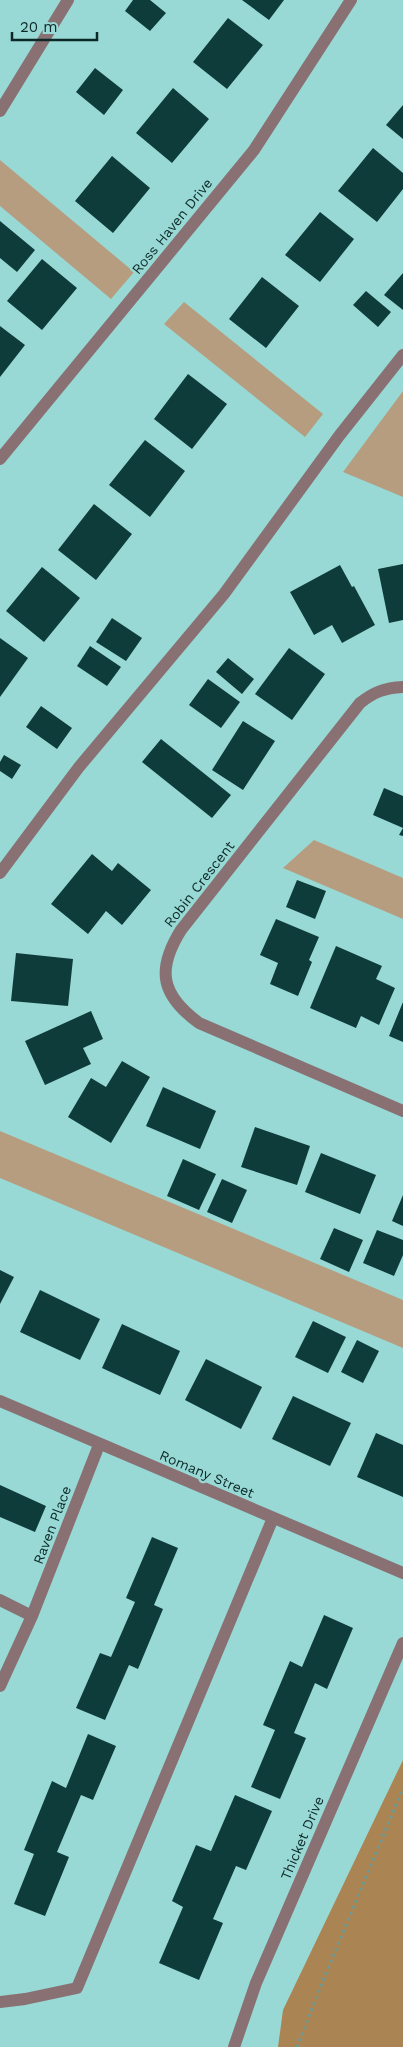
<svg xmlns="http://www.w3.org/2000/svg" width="403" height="2047" font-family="'Work Sans',sans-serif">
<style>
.green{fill:#b79d7f}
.forest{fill:#ab8454}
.building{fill:#0e3c3b}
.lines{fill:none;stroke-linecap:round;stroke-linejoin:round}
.path{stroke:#689c99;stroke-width:3;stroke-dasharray:2.5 4;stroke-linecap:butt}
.minor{stroke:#897173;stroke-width:12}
.labels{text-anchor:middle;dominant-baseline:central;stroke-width:5;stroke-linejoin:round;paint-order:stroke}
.street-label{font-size:14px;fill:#0d2827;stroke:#98d9d5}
</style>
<rect width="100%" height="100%" fill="#98d9d5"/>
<path class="green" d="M0,160L134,272L111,299L0,206Z
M184,302L323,414L305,437L164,324Z
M403,391V497L343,472Z
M314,840L403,878V919L283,868Z
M0,1131L403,1300V1348L0,1178Z"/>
<path class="forest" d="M403,1760V2047H278L283,2010Z"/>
<path class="building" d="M133,0H150L166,13L150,31L125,11Z
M242,0H284L269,20Z
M228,18L263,45L227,89L193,62Z
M95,68L123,90L104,115L76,92Z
M173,88L209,119L172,163L136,133Z
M403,105V139L386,125Z
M373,148L403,173V189L377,222L338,191Z
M112,156L150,188L113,233L75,201Z
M320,212L354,239L320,282L285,255Z
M0,221L35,250L17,272L0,258Z
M42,259L77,288L42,330L7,301Z
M403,273V310L384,295Z
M262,277L299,306L266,348L229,319Z
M366,291L391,312L378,327L353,305Z
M0,326L25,345L0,377Z
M188,374L227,404L192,449L154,419Z
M145,440L185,471L150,517L109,485Z
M94,504L132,534L96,580L58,550Z
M403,564V620L389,623L378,569Z
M340,565L352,587L354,586L375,625L342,643L332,625L314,635L290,592Z
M42,567L80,598L44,642L6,611Z
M112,618L142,638L126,661L96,642Z
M0,638L28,658L0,697Z
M90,646L121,667L107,686L77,666Z
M289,648L325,674L292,720L255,694Z
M228,658L254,679L242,694L216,672Z
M208,679L240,702L221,728L189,705Z
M41,706L72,728L57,749L26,727Z
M243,721L275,741L243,790L212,770Z
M161,739L231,795L212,818L142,762Z
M4,755L21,765L12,779L0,771V762Z
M384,788L403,796V836L399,835L403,828L373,815Z
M92,854L112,871L118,863L151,890L122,925L106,911L88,934L51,904Z
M297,880L326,891L315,919L286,907Z
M276,919L319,937L309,960L312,962L298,996L270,984L278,963L260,955Z
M336,946L382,966L376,979L395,988L379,1025L361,1016L356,1028L310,1008Z
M16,953L73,959L68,1006L11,1001Z
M403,1002V1042L389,1036Z
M91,1011L103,1039L83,1048L91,1064L45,1085L25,1041Z
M122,1061L150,1077L111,1143L68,1117L91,1078L106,1087Z
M163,1087L216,1111L200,1149L146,1126Z
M255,1127L310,1146L297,1185L241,1167Z
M321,1153L376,1175L360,1214L305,1192Z
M183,1159L216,1174L199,1210L167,1196Z
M222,1179L247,1190L232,1223L207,1212Z
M403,1195V1226L392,1221Z
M334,1228L363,1240L349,1272L320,1259Z
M377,1230L403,1240V1255L394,1276L363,1263Z
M0,1270L14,1277L0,1304Z
M40,1290L100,1319L80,1360L20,1332Z
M313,1321L346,1337L328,1373L295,1357Z
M122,1324L180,1351L160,1395L102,1368Z
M357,1340L379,1351L363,1383L341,1372Z
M206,1359L262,1387L241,1429L185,1400Z
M293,1396L351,1423L330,1466L272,1439Z
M376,1433L403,1445V1497L357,1477Z
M0,1485L46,1506L35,1532L0,1517Z
M152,1537L178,1548L154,1605L163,1609L138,1669L129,1665L105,1720L76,1708L100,1653L111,1657L135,1602L126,1598Z
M324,1615L353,1628L327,1689L315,1683L294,1733L306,1738L280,1799L251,1787L275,1730L263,1725L290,1661L302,1667Z
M88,1734L116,1746L93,1800L81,1795L57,1852L69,1857L45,1916L14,1904L34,1854L24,1850L52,1781L66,1788Z
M235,1795L272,1811L246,1870L236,1866L213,1919L223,1923L199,1980L159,1963L183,1907L172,1901L196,1845L211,1851Z"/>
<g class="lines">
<path class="path" d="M297,2047L324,1978L403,1788"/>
<path class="minor" d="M0,111L68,0
M0,459L254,150L351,0
M403,687C384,688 374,692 360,703L181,930C156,970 161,995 199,1023L403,1111
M0,873L79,767L224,594L339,436L403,355
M0,1401L403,1573
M0,1600L32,1616
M0,1686L32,1616L99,1445
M0,2002L25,1999L77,1988L273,1518
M234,2047L256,1983L403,1643"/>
</g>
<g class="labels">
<g class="street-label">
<text transform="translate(172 226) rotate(-51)">Ross Haven Drive</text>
<text transform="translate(199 884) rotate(-52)">Robin Crescent</text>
<text transform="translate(207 1474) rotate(23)">Romany Street</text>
<text transform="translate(52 1525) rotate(-69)">Raven Place</text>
<text transform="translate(302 1838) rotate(-67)">Thicket Drive</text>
</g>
</g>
<path d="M12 32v8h85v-8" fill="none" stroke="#0d2827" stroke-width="2.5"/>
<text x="20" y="32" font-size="15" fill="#0d2827" stroke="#98d9d5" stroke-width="4" paint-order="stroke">20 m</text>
</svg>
